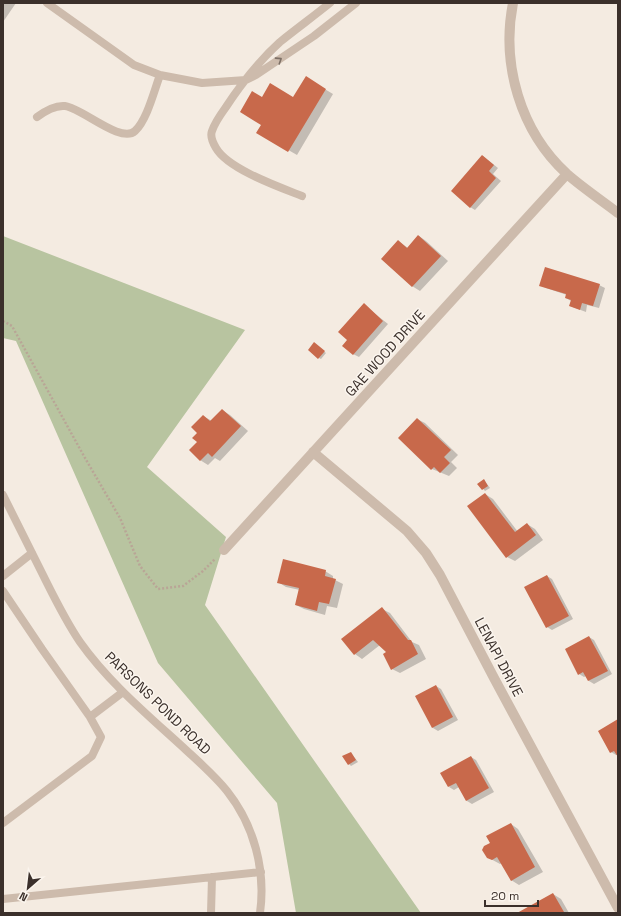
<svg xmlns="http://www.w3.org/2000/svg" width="621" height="916" font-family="'Space Grotesk',sans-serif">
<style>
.green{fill:#b8c4a0}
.shadow{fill:#0003}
.building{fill:#c8694b}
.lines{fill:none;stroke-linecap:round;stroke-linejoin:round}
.path{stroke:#b9a596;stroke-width:2.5;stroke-dasharray:2 2;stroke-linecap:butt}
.service{stroke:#cdbbac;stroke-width:8}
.minor{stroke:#cdbbac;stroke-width:10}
.oneway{stroke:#7d6f65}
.labels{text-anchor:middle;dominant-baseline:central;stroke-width:3;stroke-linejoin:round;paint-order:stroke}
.street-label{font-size:14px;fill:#3b302b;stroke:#fbf5ee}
</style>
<rect width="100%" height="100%" fill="#f4ebe1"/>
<path class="green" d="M3,236L245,330L147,467L226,537L205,605L421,913H296L277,803L158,663L16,341L3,338Z"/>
<path class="shadow" d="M3,3H16L3,22Z
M306,78L333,94L297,155L257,132L262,124V98H294Z
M483,156L498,168L493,174L501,181L475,210L470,207Z
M419,236L426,241L448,261L420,291L412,286L398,241L408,248Z
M540,285H599L605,288L599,308L587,305L586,312L570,306L571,301L566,298L567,295L546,288Z
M364,305L388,324L359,357L353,354L349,340Z
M316,345L326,353L321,359L319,358Z
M222,410L230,415L248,431L220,461L215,458L208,465L200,460L199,433L203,416L212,421Z
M417,419L425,423L458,455L451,462L457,468L449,476L432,469Z
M484,480L490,488L485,491L479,484Z
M485,494L493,499L518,532L527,524L535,529L543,540L515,561L507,557Z
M325,571L333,576V579L343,584L337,608L327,606L325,615L304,609L296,605L300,590L286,587L278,582Z
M547,576L552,579L573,619L552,630L547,627Z
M382,609L390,613L412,642L419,645L426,659L400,673L392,669L388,653L380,645L362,659L355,654Z
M589,637L594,640L612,674L594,684L589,681L586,676L584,677L579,674L566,649Z
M436,686L441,689L458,720L438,731L433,728Z
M618,720V755H616L611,752Z
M351,753L358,762L351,766L349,764Z
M471,757L476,760L494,792L472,804L467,801L459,787L454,790L449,787Z
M511,824L518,829L543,872L519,885L511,880L502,863L500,864L487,857Z
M553,894L561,899L569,913H519Z"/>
<path class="building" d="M306,76L326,89L288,152L256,133L261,125L240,112L252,91L262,97L270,83L293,97Z
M482,155L494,165L489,171L496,178L470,208L451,191Z
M418,235L441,256L412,287L381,259L398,240L407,248Z
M545,267L600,284L593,306L582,303L580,310L569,306L571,300L565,298L566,294L539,286Z
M364,303L383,321L353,355L342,346L347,340L338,332Z
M314,342L325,351L318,359L308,350Z
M222,409L241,426L212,457L208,453L200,461L189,450L197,442L192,438L197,433L191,427L203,415L210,421Z
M417,418L451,450L444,457L450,463L440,473L434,467L431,470L398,438Z
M484,479L488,486L482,490L477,484Z
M485,493L515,532L527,523L536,535L506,558L467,506Z
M283,559L326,570L325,576L336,579L329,604L319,602L317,611L295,605L299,588L277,583Z
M547,575L569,616L546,628L524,587Z
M382,607L408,640H411L418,654L391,670L383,654L386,652L373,640L354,655L341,639Z
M589,636L608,671L588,681L583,672L578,675L565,649Z
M436,685L453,717L432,728L415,696Z
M618,719V757L614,751L610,753L598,731Z
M351,752L356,760L348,765L342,756Z
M471,756L489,788L466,801L456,783L448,787L440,773Z
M511,823L535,867L511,881L497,857L492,860L487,858L482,850L484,846L490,843L486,836Z
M553,893L564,912L563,913H517Z"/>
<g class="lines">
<path class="path" d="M3,321L12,326L85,458L120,518L140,566L158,589L183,586L203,571L215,559"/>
<path class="service" d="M47,3L134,65L160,75L202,83L246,80L256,75L314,36L356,3
M37,117C45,111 55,105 65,106C82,108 121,144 135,131C147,120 154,91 160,75
M302,196C279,187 228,169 216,148C213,143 210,136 212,131C215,122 221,114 226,107C241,84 259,61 280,42C296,29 314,16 330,3
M3,495C16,521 29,547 42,573C54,597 65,620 80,642C109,683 149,716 186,750C200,763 215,776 227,791C254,825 266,870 260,913
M3,576L32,553
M3,591L42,649L90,717
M3,823L92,756L101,737L90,717L123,692
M3,899L261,872
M211,913L212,877"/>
<path class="minor" d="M513,3C501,64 520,131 567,174C583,188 601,200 618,213
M313,452L407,531L426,553L440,575L494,678L618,908
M224,550L567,174"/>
</g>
<defs><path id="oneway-chevron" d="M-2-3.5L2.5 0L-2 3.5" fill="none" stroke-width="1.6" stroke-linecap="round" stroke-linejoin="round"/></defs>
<use class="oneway" href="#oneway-chevron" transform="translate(279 60) rotate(-33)"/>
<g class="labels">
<g class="street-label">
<text transform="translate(385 353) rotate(-48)">GAE WOOD DRIVE</text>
<text transform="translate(499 657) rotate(62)">LENAPI DRIVE</text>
<text transform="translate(158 703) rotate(44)">PARSONS POND ROAD</text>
</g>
</g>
<rect width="621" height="916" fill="none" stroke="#3b302b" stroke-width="8"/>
<g transform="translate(28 888) rotate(208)" stroke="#fbf5ee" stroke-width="3" paint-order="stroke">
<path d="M0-3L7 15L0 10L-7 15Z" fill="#3b302b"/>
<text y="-6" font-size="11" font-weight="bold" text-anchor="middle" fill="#3b302b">N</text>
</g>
<path d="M485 900v6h53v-6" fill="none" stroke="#3b302b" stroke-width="2"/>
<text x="491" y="900" font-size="12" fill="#3b302b" stroke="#fbf5ee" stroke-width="3" paint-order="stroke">20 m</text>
</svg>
